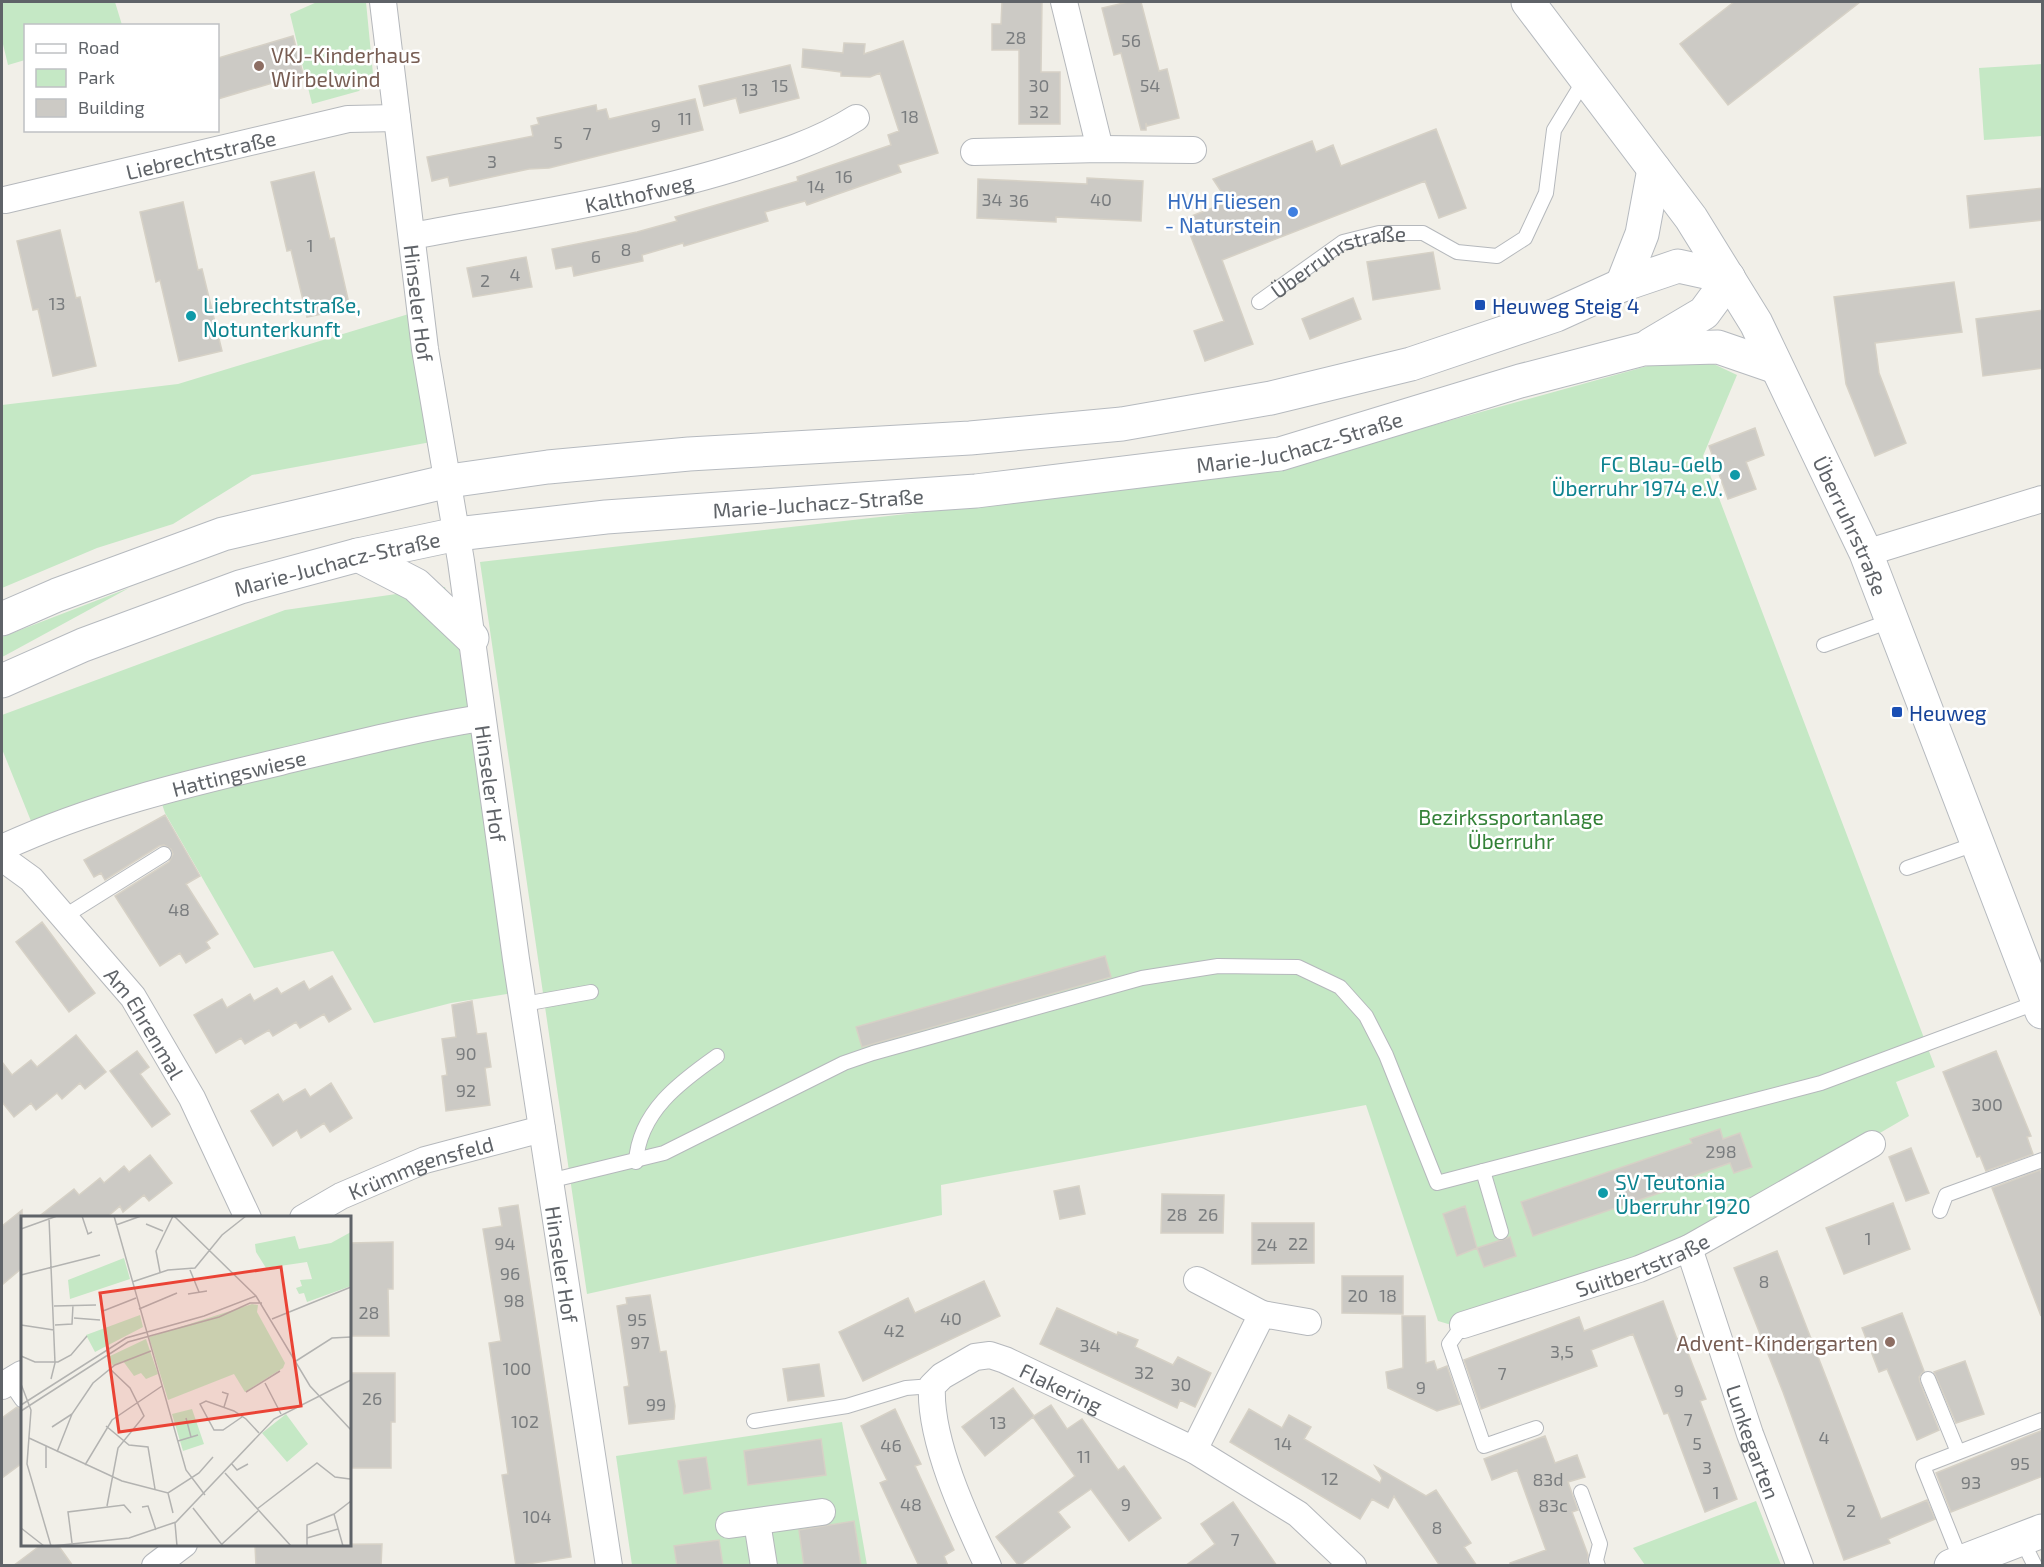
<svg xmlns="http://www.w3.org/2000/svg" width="2044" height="1567" font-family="'Exo 2',sans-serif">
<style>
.green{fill:#c5e8c5}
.building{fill:#cccac5;stroke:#d6d1c6;stroke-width:1.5}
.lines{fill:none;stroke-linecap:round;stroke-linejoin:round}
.service-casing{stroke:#b5b8bc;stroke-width:16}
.minor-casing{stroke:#b5b8bc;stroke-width:28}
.tertiary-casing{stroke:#b5b8bc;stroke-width:35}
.secondary-casing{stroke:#b6babf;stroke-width:35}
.service{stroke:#fff;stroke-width:14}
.minor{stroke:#fff;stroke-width:26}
.tertiary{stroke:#fff;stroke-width:33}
.secondary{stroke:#fff;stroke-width:33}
.education-dot{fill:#8d6e63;stroke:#fff;stroke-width:2}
.shop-dot{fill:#3f7fe0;stroke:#fff;stroke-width:2}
.transit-dot{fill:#1a4fb4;stroke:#fff;stroke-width:2}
.culture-dot{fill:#0f9aa8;stroke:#fff;stroke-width:2}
.labels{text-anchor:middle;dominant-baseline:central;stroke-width:5;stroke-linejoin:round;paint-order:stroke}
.number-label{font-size:18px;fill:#7a7d7f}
.education-label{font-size:21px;fill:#785e54;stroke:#fff;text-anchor:start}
.street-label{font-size:21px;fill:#5f6368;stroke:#fff}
.shop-label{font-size:21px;fill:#366cbe;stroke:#fff;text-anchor:end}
.culture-label{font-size:21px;fill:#0d838f;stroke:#fff;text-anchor:start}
.transit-label{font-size:21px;fill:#164399;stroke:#fff;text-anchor:start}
.park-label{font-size:21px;fill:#348238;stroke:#fff}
.inset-road{fill:none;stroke:#b3b3b1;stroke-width:1.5}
.view{fill:#ea4335;fill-opacity:0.15;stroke:#ea4335;stroke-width:3}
.inset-edge{fill:none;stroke:#5f6368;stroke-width:3}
</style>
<rect width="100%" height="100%" fill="#f1efe8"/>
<path class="green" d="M2,2H115L122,25L26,26L25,60L8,65L2,40Z
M317,2H366L373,74L359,91L312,104L290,14Z
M2042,64V136L1984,140L1979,68Z
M412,313L431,442L252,475L173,524L97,548L2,588V405L178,384Z
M1703,359L1737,375L1703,456L1935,1067L1896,1082L1909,1116L1724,1224L1455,1326L1438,1321L1366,1105L941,1185L942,1215L587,1294L480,562L1039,499L1286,466L1662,362Z
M445,587L474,716L35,831L2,749V715L285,610Z
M129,588L6,655L2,657V637Z
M474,722L519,992L451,1003L374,1023L333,951L254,968L165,813L159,795Z
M842,1422L867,1565H632L616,1456Z
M1756,1501L1781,1565H1645L1633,1548Z"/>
<path class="building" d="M1002,2H1042L1041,72H1060V124H1019V50H992V24H1001Z
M1128,2H1141L1159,71L1167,69L1179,118L1147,126L1146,123V130H1141L1121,53L1114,55L1102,8Z
M1734,2H1860L1728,105L1680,44Z
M293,36L303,74L218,99V58Z
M903,41L938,153L898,165L901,172L835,195L807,205L805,201L765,212L768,221L684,246L683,243L642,255L643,261L574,276L572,266L556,269L552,249L637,232L677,221L675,217L798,181L797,177L891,145L888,135L899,131L880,73L870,77L841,76V72L802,67L803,49L843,53L844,43L865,44L864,54Z
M790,65L799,98L740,113L736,98L704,106L699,86Z
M695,99L703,130L549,168L529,169L450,186L448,177L432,181L427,157L533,136L531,126L539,124L537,118L596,105L597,111L606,109L609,119Z
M1436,129L1466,208L1439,218L1425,181L1222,260L1253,344L1205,361L1194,331L1224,321L1184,219L1228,202L1213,179L1312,141L1316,152L1333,145L1341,166Z
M314,172L330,239L334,238L350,308L307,317L291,250L287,251L271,182Z
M1087,178L1143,181L1141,221L1056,217V222L977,218L978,179L1087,184Z
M2043,188V220L1970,228L1967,196Z
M183,202L198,270L202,269L222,351L179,361L160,280L156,282L140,212Z
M60,230L76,298L80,297L96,366L53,376L38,309L33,310L17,241Z
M1433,252L1440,289L1373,300L1367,262Z
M526,257L532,287L473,297L467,268Z
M1954,282L1962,332L1875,343L1879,373L1906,443L1875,456L1846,384L1834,297Z
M1353,298L1361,319L1310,339L1302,319Z
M2043,310V368L1983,376L1976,319Z
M1755,428L1764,455L1746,462L1756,489L1728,499L1709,446Z
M165,815L200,876L186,884L218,934L206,942L210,948L186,963L180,953L160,966L115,896L169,862L173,854L171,849L164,845L159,846L105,880L101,873L94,877L84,860Z
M42,922L95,993L69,1012L16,942Z
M1105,956L1111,977L862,1047L856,1027Z
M332,976L351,1009L329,1022L324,1014L300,1028L296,1022L273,1036L269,1030L245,1044L241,1038L216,1053L194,1015L222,999L227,1008L250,994L254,1001L277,988L281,994L304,981L309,990Z
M472,1001L477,1034L486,1033L491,1067L485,1068L490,1105L446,1111L442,1076L447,1075L442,1039L456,1037L452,1005Z
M76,1035L106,1072L85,1089L80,1083L62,1099L57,1093L36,1110L31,1103L14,1117L2,1102V1062L12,1075L31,1060L37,1067Z
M137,1051L149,1067L140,1074L170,1114L152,1127L110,1071Z
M1996,1051L2031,1136L2027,1137L2033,1154L1986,1171L1980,1156L1977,1157L1943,1072Z
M331,1083L352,1118L330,1132L324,1123L301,1138L297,1130L273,1146L251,1111L278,1094L283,1102L305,1089L310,1097Z
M1720,1129L1723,1139L1740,1133L1752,1167L1734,1173L1730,1163L1684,1179L1686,1184L1533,1236L1521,1202L1692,1143L1690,1139Z
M1911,1148L1929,1193L1906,1201L1889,1157Z
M150,1155L172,1183L149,1201L144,1195L123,1212L120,1206L106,1218H37L74,1189L79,1195L100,1178L104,1183L124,1166L129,1172Z
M2040,1170L2043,1178L2041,1316L1992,1188Z
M1079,1186L1085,1214L1060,1219L1054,1191Z
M1162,1194L1224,1195L1223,1233H1161Z
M1893,1203L1910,1249L1844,1274L1826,1228Z
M518,1205L571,1557L516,1566L502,1475L508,1474L489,1343L501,1341L483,1229L502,1226L499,1208Z
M1465,1206L1477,1248L1457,1256L1443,1214Z
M22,1210V1268L2,1285V1226Z
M1252,1223H1314V1263L1252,1264Z
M1510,1237L1516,1256L1484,1267L1477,1248Z
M393,1242V1289H388L389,1336H350V1243Z
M1777,1251L1881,1519L1927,1500L1935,1519L1888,1539L1890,1543L1844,1560L1783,1392L1734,1268Z
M1342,1276H1403V1314L1342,1313Z
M984,1281L1000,1316L863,1381L839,1332L908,1298L915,1313Z
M650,1295L660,1352L666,1351L675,1406L674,1419L629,1424L624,1387L629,1386L617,1306L627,1304L626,1298Z
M1663,1301L1677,1339L1682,1337L1693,1366L1706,1399L1700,1401L1737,1499L1705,1512L1668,1413L1664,1414L1633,1334L1591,1350L1597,1366L1481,1409L1464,1360L1579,1317L1584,1331Z
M1057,1308L1117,1335L1118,1332L1138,1340L1135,1347L1173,1365L1178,1357L1211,1373L1195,1407L1180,1400L1177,1408L1040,1344Z
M1902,1313L1924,1371L1919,1377L1920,1382L1939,1430L1917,1440L1887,1369L1879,1372L1862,1328Z
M1402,1316H1425L1426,1363L1434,1361L1437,1370L1447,1366L1460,1404L1437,1411L1388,1388L1386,1372L1403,1368Z
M1965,1361L1984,1414L1956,1423L1934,1372Z
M819,1364L824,1396L788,1401L783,1369Z
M350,1373H395V1422H391V1468H350Z
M1013,1388L1034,1416L1051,1405L1067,1429L1082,1419L1118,1470L1124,1466L1161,1518L1129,1541L1091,1489L1058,1512L1070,1527L1019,1566L996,1537L1075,1476L1033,1417L985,1456L962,1427Z
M17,1407L22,1409V1463L2,1478V1418Z
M895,1409L921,1464L915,1466L954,1550L944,1556L948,1566H919L880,1483L887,1480L861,1426Z
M1249,1409L1282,1428L1289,1415L1311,1427L1304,1439L1380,1483L1382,1478L1375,1466L1426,1496L1436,1490L1471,1543L1464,1547L1477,1566H1440L1394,1496L1388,1508L1372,1499L1360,1519L1230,1442Z
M2043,1430V1476L1951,1512L1936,1473Z
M1545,1436L1555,1463L1577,1455L1585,1477L1568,1482L1578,1510L1572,1512L1588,1555V1566H1510V1563L1546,1550L1517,1470L1492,1480L1484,1459Z
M821,1439L826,1475L748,1485L744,1451Z
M706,1457L711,1489L684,1494L678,1461Z
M1233,1502L1277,1566H1185L1215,1544L1201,1524Z
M854,1521L861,1566H804L799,1530Z
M719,1540L723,1566H677L674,1546Z
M382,1544L381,1566H256L255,1545Z
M41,1545H58L73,1566H13Z"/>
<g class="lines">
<g class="service-casing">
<g id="service">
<path id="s1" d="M1259,302L1343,242L1379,233H1423L1457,252L1497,256L1525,238L1546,193L1554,130L1585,79"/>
<path d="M1824,645L1893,620"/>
<path d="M1907,868L1978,843"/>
<path d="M65,916L164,854"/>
<path d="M524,1004L591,992"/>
<path d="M636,1162C639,1112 680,1082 717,1056"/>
<path d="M1483,1171L1501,1232"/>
<path d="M549,1181L664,1153L844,1063L873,1053L1142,978L1218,966L1298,967L1340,987L1366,1016L1386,1055L1437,1183L1821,1083L2038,1002"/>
<path d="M1940,1211L1946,1195L2042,1160"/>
<path d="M1463,1325L1449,1344L1484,1446L1536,1428"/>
<path d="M1928,1379L1958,1452"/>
<path d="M9,1381L22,1400"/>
<path d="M754,1421L847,1406L906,1388L932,1386"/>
<path d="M1581,1492L1600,1544L1596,1560L1598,1566"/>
<path d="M2022,1540L2035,1566"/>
<path d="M1961,1561L1923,1466L2042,1420"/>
</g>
</g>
<g class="minor-casing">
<g id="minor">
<path id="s2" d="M383,2L425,349L461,561L516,959L609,1566"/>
<path d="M1064,2L1100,149"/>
<path d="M974,152L1100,149L1193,150"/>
<path id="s3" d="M5,200L348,119L397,118"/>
<path id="s4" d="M412,236C520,216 629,200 734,168C776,155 818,142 856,118"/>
<path d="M1866,553L2042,499"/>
<path id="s5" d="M2,848C90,807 186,784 280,762C347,746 413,729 481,718"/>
<path id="s6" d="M2,858L31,879L133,997L192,1098L248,1218"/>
<path id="s7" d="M303,1218L341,1196L425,1160L542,1129"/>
<path id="s8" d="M1689,1248L1750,1434L1800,1566"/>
<path d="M1262,1314L1308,1322"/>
<path id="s9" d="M1463,1325L1639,1269L1689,1248L1872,1144"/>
<path d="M2,1386L22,1374"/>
<path d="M1194,1450L1262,1314L1197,1280"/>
<path d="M757,1522L764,1566"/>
<path d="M729,1525L822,1512"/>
<path d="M155,1566L184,1544"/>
<path id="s10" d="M988,1566C965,1517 929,1440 932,1386L942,1376L975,1357L990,1355L1005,1360L1194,1450L1298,1514L1353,1566"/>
</g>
</g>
<g class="tertiary-casing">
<path id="tertiary" d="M1951,1566L2042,1531"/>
</g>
<g class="secondary-casing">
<g id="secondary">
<path id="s11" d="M1528,2L1691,218L1756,323L1866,553L2042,1012"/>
<path d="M1622,285L1642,234L1654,169"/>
<path d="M1650,345L1704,313L1729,279"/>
<path d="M358,555L416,585L472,638"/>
<path d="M2,619L57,595L223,534L449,481L548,467L689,454L970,438L1122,424L1271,398L1411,364L1556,315L1622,285L1678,266L1728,277"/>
<path id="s12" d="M2,681L83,645L240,587L358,555L457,534L606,517L976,491L1280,454L1520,381L1643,349L1718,347L1776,367"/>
</g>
</g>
<use href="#service" class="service"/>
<use href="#minor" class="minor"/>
<use href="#tertiary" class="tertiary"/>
<use href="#secondary" class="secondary"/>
</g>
<g class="education-dot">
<circle cx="259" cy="66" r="6"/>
<circle cx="1890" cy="1342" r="6"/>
</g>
<circle class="shop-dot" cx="1293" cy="212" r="6"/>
<g class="transit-dot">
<rect x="1474" y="299" width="12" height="12" rx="3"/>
<rect x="1891" y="706" width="12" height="12" rx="3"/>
</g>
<g class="culture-dot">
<circle cx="191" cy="316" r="6"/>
<circle cx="1735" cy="475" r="6"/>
<circle cx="1603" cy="1193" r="6"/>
</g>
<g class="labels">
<g class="number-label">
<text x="1016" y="37">28</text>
<text x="1131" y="40">56</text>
<text x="780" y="85">15</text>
<text x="1039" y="85">30</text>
<text x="1150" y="85">54</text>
<text x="750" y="89">13</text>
<text x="1039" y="111">32</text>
<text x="910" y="116">18</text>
<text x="685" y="118">11</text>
<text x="656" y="125">9</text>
<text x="587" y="133">7</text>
<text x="558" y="142">5</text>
<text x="492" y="161">3</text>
<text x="844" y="176">16</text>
<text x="816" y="186">14</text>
<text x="992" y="199">34</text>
<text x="1101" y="199">40</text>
<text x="1019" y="200">36</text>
<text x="310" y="245">1</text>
<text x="626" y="249">8</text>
<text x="596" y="256">6</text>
<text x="515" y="274">4</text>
<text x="485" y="280">2</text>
<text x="57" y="303">13</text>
<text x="179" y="909">48</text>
<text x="466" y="1053">90</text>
<text x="466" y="1090">92</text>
<text x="1987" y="1104">300</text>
<text x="1721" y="1151">298</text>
<text x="1177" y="1214">28</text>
<text x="1208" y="1214">26</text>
<text x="1868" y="1238">1</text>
<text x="505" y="1243">94</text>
<text x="1298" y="1243">22</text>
<text x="1267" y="1244">24</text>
<text x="510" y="1273">96</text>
<text x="1764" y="1281">8</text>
<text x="1358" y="1295">20</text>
<text x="1388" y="1295">18</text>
<text x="514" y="1300">98</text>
<text x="369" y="1312">28</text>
<text x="951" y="1318">40</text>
<text x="637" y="1319">95</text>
<text x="894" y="1330">42</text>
<text x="640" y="1342">97</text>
<text x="1090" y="1345">34</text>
<text x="1562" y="1351">3,5</text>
<text x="517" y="1368">100</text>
<text x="1144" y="1372">32</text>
<text x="1502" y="1373">7</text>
<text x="1181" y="1384">30</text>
<text x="1421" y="1387">9</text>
<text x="1679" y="1390">9</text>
<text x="372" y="1398">26</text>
<text x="656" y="1404">99</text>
<text x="1688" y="1419">7</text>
<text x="525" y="1421">102</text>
<text x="998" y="1422">13</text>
<text x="1824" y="1437">4</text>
<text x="1283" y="1443">14</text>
<text x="1697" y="1443">5</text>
<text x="891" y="1445">46</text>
<text x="1084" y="1456">11</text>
<text x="2020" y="1463">95</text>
<text x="1707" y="1467">3</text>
<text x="1330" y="1478">12</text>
<text x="1548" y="1479">83d</text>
<text x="1971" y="1482">93</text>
<text x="1716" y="1492">1</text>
<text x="911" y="1504">48</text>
<text x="1126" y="1504">9</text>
<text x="1553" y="1505">83c</text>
<text x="1851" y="1510">2</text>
<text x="537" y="1516">104</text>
<text x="1437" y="1527">8</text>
<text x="1235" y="1539">7</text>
</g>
<g class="education-label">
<text x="271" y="54">VKJ-Kinderhaus<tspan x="271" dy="24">Wirbelwind</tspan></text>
<text x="1878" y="1342" text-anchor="end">Advent-Kindergarten</text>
</g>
<g class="street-label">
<text stroke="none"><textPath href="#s3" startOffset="201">Liebrechtstraße</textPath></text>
<text stroke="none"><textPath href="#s4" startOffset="231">Kalthofweg</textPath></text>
<text stroke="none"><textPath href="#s1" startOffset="92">Überruhrstraße</textPath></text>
<text stroke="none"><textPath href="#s2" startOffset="303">Hinseler Hof</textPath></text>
<text stroke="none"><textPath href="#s12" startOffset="1328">Marie-Juchacz-Straße</textPath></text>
<text stroke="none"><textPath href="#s12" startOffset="842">Marie-Juchacz-Straße</textPath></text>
<text stroke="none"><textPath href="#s11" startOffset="618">Überruhrstraße</textPath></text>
<text stroke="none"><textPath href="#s12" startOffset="356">Marie-Juchacz-Straße</textPath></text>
<text stroke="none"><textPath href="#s5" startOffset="249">Hattingswiese</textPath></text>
<text stroke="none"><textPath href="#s2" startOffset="789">Hinseler Hof</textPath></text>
<text stroke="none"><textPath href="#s6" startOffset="220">Am Ehrenmal</textPath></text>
<text stroke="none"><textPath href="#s7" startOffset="129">Krümmgensfeld</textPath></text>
<text stroke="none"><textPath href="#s9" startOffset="189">Suitbertstraße</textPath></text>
<text stroke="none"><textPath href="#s2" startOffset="1275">Hinseler Hof</textPath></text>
<text stroke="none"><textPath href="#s10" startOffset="336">Flakering</textPath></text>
<text stroke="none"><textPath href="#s8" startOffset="204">Lunkegarten</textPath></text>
</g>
<g class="shop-label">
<text x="1281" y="200">HVH Fliesen<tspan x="1281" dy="24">- Naturstein</tspan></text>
</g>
<g class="culture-label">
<text x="203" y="304">Liebrechtstraße,<tspan x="203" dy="24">Notunterkunft</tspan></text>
<text x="1723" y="463" text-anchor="end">FC Blau-Gelb<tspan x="1723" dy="24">Überruhr 1974 e.V.</tspan></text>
<text x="1615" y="1181">SV Teutonia<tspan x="1615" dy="24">Überruhr 1920</tspan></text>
</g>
<g class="transit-label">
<text x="1492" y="305">Heuweg Steig 4</text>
<text x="1909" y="712">Heuweg</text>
</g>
<g class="park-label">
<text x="1511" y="816">Bezirkssportanlage<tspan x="1511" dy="24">Überruhr</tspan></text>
</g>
</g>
<g transform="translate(21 1216)">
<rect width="330" height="330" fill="#f1efe8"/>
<path d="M330,16V70L286,86L283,77L278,78L275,72L281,70L279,64L291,63L286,46L245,52L235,36L234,28L274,20L278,33L310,27ZM103,42L109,63L49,83L47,64ZM231,88L237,89L236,96L264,147L262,152L224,176L213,158L147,184L128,121ZM119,99L122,111L74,136L65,119ZM125,123L137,158L125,163L120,157L113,160L102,145L92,150L87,141ZM171,193L183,228L162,235L151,198ZM265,198L287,228L266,246L241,217Z" fill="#c5e8c5"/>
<path class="inset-road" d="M61,0L67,18L71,16M93,0L165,254L184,279M153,0L235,80L289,170L330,214M28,2L34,147L30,163M125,8L142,15M95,9L120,0M0,13L36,0M169,54L178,76M139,56L135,35L152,0M0,59L79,39M111,66L147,54L174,52L201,19L225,0M167,78L186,75M33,90L75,89M118,93L156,77M82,95L115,82M53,102L79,104M251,103L330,71M0,109L33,114M34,109L51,108L52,89M0,140L14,146H37L50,139L66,120M275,145L311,122L330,121M244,167L260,198M0,168L10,194L6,248L30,330M201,176L207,178L203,191M225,176L259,155M0,189L105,122L183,100L235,80M0,195L107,126L198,101L229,87H241M221,201L202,214H193L179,188L185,185L213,195L225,203L238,217M165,202L170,221M85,210L108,229L127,231L134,273M31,211L51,198M8,222L101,265L147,277L178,257L192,241M157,225L177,219M36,236L51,198L72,167L94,149L130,135M210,247L216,254L227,248M64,249L91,204L141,170M25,252V230M204,257L270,330M147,277L152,297M86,290L97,232L123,200L109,172L89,153M121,291L127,290L135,314M172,292L202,330M236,293L296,247L314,261L329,263M313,298L322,330M154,307L156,330M0,312L23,330M286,322L317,313M51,327L47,296L103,289L110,297M201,328L237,295M31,330L108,322L155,306L253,203L330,164M286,330V309L313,298L330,285"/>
<path class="view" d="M260,51L280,190L98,216L79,77Z"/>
<rect width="330" height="330" class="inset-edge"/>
</g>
<rect width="2044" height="1567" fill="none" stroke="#5f6368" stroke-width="6"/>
<rect x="24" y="24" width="195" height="108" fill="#ffffff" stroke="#bfc1c3" stroke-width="1.5"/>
<rect x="36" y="44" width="30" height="9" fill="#ffffff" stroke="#bfc1c3" stroke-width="1.5"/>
<text x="78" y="54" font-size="18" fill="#5f6368">Road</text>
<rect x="36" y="69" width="30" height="18" fill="#c5e8c5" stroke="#bfc1c3" stroke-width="1.5"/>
<text x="78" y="84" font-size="18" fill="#5f6368">Park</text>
<rect x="36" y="99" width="30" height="18" fill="#cccac5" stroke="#bfc1c3" stroke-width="1.5"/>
<text x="78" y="114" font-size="18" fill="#5f6368">Building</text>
</svg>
